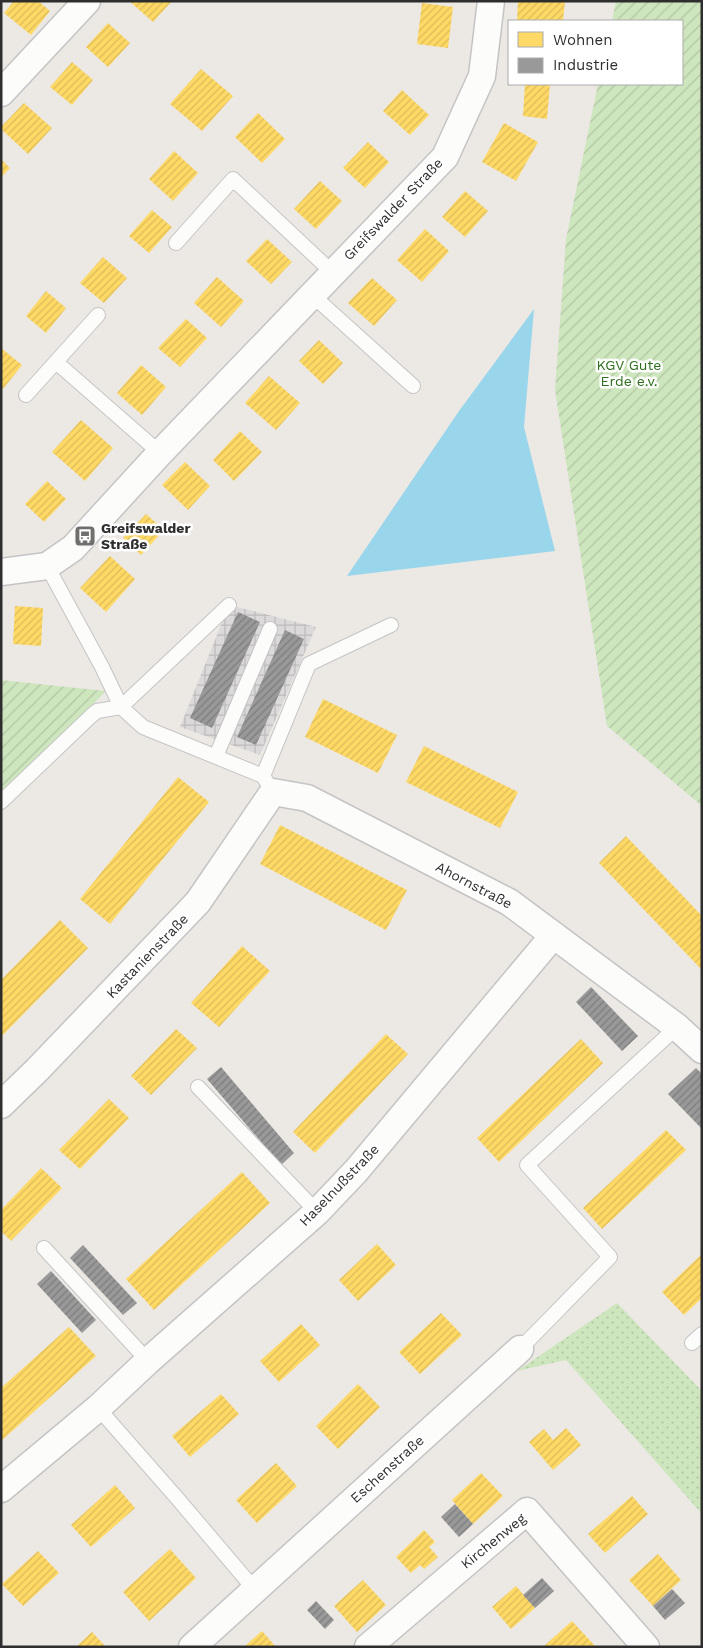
<svg xmlns="http://www.w3.org/2000/svg" width="703" height="1648" font-family="'Work Sans',sans-serif">
<style>
.industrial{fill:url(#industrial-grid)}
.grass{fill:url(#grass-dots)}
.garden{fill:url(#garden-furrows)}
.water{fill:#99d6ec}
.homes{fill:url(#homes-hatch)}
.industry{fill:url(#industry-hatch)}
.lines{fill:none;stroke-linecap:round;stroke-linejoin:round}
.service-casing{stroke:#c5c4c5;stroke-width:16}
.minor-casing{stroke:#c5c4c5;stroke-width:29}
.service{stroke:#fcfcfb;stroke-width:14}
.minor{stroke:#fcfcfb;stroke-width:26}
.labels{text-anchor:middle;dominant-baseline:central;stroke-width:5;stroke-linejoin:round;paint-order:stroke}
.street-label{font-size:14px;fill:#2e2e2e;stroke:#fff}
.park-label{font-size:14px;fill:#2c6e1b;stroke:#fff}
.poi-label{font-size:14px;font-weight:bold;fill:#2e2e2e;stroke:#fff;text-anchor:start}
</style>
<defs>
<pattern id="industrial-grid" width="8" height="8" patternUnits="userSpaceOnUse" patternTransform="scale(1.25)"><rect width="8" height="8" fill="#dcd9db"/><path d="M0 4h8M4 0v8" fill="none" stroke="#bdbbbc"/></pattern>
<pattern id="grass-dots" width="8" height="8" patternUnits="userSpaceOnUse" patternTransform="scale(1.25)"><rect width="8" height="8" fill="#cee6be"/><path d="M2 2h.1M6 6h.1" fill="none" stroke="#b1c6a4" stroke-width="1.8" stroke-linecap="round"/></pattern>
<pattern id="garden-furrows" width="10" height="10" patternUnits="userSpaceOnUse" patternTransform="scale(1.25)"><rect width="10" height="10" fill="#cee6be"/><path d="M-1 1l2-2M0 10L10 0M9 11l2-2" fill="none" stroke="#b1c6a4"/></pattern>
<pattern id="homes-hatch" width="6" height="6" patternUnits="userSpaceOnUse" patternTransform="scale(1.25)"><rect width="6" height="6" fill="#ffd966"/><path d="M-1 1l2-2M0 6l6-6M5 7l2-2" fill="none" stroke="#dbbb59"/></pattern>
<pattern id="industry-hatch" width="6" height="6" patternUnits="userSpaceOnUse" patternTransform="scale(1.25)"><rect width="6" height="6" fill="#999"/><path d="M-1 1l2-2M0 6l6-6M5 7l2-2" fill="none" stroke="#7d7d7d"/></pattern>
</defs>
<rect width="100%" height="100%" fill="#ece8e4"/>
<path class="industrial" d="M229,605L316,627L260,755L180,727Z"/>
<path class="grass" d="M617,1303L702,1391V1514L566,1360L517,1371Z"/>
<path class="garden" d="M616,1H702V806L607,726L555,390L566,239L598,84H682V21H612Z
M1,680L106,691L1,798Z"/>
<path class="water" d="M534,309L524,427L555,551L347,576L459,411Z"/>
<path class="homes" d="M14,1H38L50,11L31,35L4,13Z
M129,1H172L153,22Z
M518,1H565L563,21H517Z
M422,3L453,7L448,48L417,44Z
M108,23L130,43L108,67L86,47Z
M72,62L93,80L72,105L50,87Z
M201,69L233,96L202,131L170,104Z
M525,84H550L547,119L523,116Z
M402,90L429,115L410,135L383,111Z
M24,103L52,128L28,154L1,129V127Z
M258,113L285,139L262,163L235,137Z
M504,123L538,142L516,181L482,162Z
M368,142L389,162L365,188L343,168Z
M174,151L198,173L173,201L149,179Z
M1,159L10,168L1,177Z
M320,181L342,201L316,229L294,209Z
M465,191L488,211L465,237L442,217Z
M152,210L172,227L149,253L129,236Z
M425,229L449,251L422,282L397,260Z
M267,239L292,262L271,284L246,261Z
M103,257L127,278L104,303L80,283Z
M217,277L244,301L221,327L194,303Z
M372,278L397,300L374,326L348,303Z
M46,291L66,308L46,333L26,316Z
M186,319L207,338L180,367L158,348Z
M319,340L343,363L323,384L299,361Z
M1,348L22,365L3,389L1,387Z
M141,365L166,387L142,415L117,393Z
M269,376L300,403L276,430L245,403Z
M81,420L113,448L85,481L52,452Z
M240,431L262,452L234,481L213,460Z
M185,462L210,486L188,510L162,485Z
M47,481L66,499L44,522L25,504Z
M146,514L164,530L141,555L123,538Z
M110,556L135,579L106,612L80,588Z
M15,606L43,608L41,646L13,644Z
M323,699L397,735L378,773L305,737Z
M424,746L518,792L500,828L406,782Z
M178,777L209,802L110,924L80,899Z
M280,825L407,890L386,930L260,864Z
M626,836L702,916V970L599,863Z
M60,920L88,948L1,1037V980Z
M242,946L270,971L219,1027L191,1003Z
M176,1029L197,1048L151,1095L131,1076Z
M386,1034L408,1054L315,1153L293,1132Z
M581,1039L603,1063L499,1162L477,1138Z
M109,1099L129,1118L80,1169L59,1150Z
M666,1130L686,1150L602,1229L583,1208Z
M41,1168L62,1188L11,1241L1,1231V1210Z
M242,1172L270,1203L154,1310L126,1279Z
M377,1244L396,1265L358,1301L339,1280Z
M702,1254V1298L684,1315L662,1292Z
M441,1313L462,1335L420,1374L399,1352Z
M301,1324L320,1345L279,1382L260,1361Z
M69,1327L96,1356L1,1441V1388Z
M358,1384L380,1407L338,1449L316,1426Z
M221,1394L239,1414L190,1457L172,1436Z
M566,1428L581,1445L553,1470L529,1442L544,1429L553,1440Z
M276,1463L297,1486L257,1523L236,1500Z
M481,1473L503,1496L473,1524L452,1500Z
M115,1485L135,1508L91,1547L71,1525Z
M632,1496L648,1514L605,1553L588,1534Z
M424,1530L435,1542L429,1547L438,1557L424,1569L420,1565L411,1573L396,1557Z
M170,1549L196,1578L149,1621L123,1592Z
M38,1551L59,1573L23,1606L2,1584Z
M658,1554L681,1580L653,1606L629,1580Z
M363,1580L386,1605L357,1632L334,1606Z
M516,1586L535,1608L511,1629L492,1607Z
M572,1621L596,1647H543Z
M262,1631L276,1647H244Z
M92,1632L106,1647H76Z"/>
<path class="industry" d="M238,612L260,622L212,728L190,718Z
M285,630L304,639L256,745L237,737Z
M591,987L638,1036L622,1051L576,1002Z
M221,1067L294,1153L281,1165L207,1079Z
M696,1068L702,1074V1129L668,1094Z
M83,1245L137,1303L123,1315L70,1258Z
M51,1271L96,1320L82,1333L37,1284Z
M455,1504L473,1524L459,1537L441,1517Z
M542,1578L554,1591L535,1608L523,1595Z
M672,1589L685,1603L665,1620L653,1606Z
M316,1601L334,1620L325,1629L307,1610Z"/>
<g class="lines">
<g class="service-casing">
<path id="service" d="M176,243L233,179L332,272
M311,294L413,386
M56,362L160,453
M26,395L98,315
M47,566L102,667L121,707L143,727L263,776L273,792
M216,756L270,629
M263,776L309,664L391,625
M1,802L91,716L97,711L121,707L229,605
M198,1087L317,1212
M44,1248L148,1361
M692,1343L702,1334
M520,1349L610,1257L527,1165L677,1027
M98,1408L177,1498L255,1590"/>
</g>
<g class="minor-casing">
<path id="minor" d="M1,93L87,1
M1,572L47,566L73,548L160,453L445,157L482,76L491,1
M1,1105L37,1070L198,902L273,792L307,798L509,902L677,1027L702,1050
M1,1489L98,1408L148,1361L317,1212L356,1171L553,936
M192,1647L520,1349
M368,1647L527,1511L646,1647"/>
</g>
<use href="#service" class="service"/>
<use href="#minor" class="minor"/>
</g>
<defs>
<g id="bus-square" transform="scale(1.125)"><rect x="-9" y="-9" width="18" height="18" rx="4" fill="#706f6e" stroke="#fff"/><path d="M-5-6H5V4H4V6H2V4H-2V6H-4V4H-5ZM-3.5-4V0h7V-4ZM-3.5 1.2v1.5H-2V1.2ZM2 1.2v1.5H3.5V1.2Z" fill="#fff"/></g>
</defs>
<g fill-rule="evenodd">
<use href="#bus-square" x="85" y="536"/>
</g>
<g class="labels">
<g class="street-label">
<text transform="translate(393 209) rotate(-46)">Greifswalder Straße</text>
<text transform="translate(474 885) rotate(28)">Ahornstraße</text>
<text transform="translate(147 956) rotate(-46)">Kastanienstraße</text>
<text transform="translate(339 1185) rotate(-46)">Haselnußstraße</text>
<text transform="translate(387 1469) rotate(-42)">Eschenstraße</text>
<text transform="translate(493 1541) rotate(-39)">Kirchenweg</text>
</g>
<g class="park-label">
<text x="629" y="365">KGV Gute<tspan x="629" dy="16">Erde e.v.</tspan></text>
</g>
<g class="poi-label">
<text x="101" y="528">Greifswalder<tspan x="101" dy="16">Straße</tspan></text>
</g>
</g>
<rect width="703" height="1648" fill="none" stroke="#2e2e2e" stroke-width="5"/>
<rect x="508" y="20" width="175" height="65" fill="#ffffff" stroke="#ababab"/>
<rect x="518" y="32" width="25" height="15" fill="#ffd966" stroke="#ababab"/>
<text x="553" y="45" font-size="15" fill="#2e2e2e">Wohnen</text>
<rect x="518" y="58" width="25" height="15" fill="#999999" stroke="#ababab"/>
<text x="553" y="70" font-size="15" fill="#2e2e2e">Industrie</text>
</svg>
